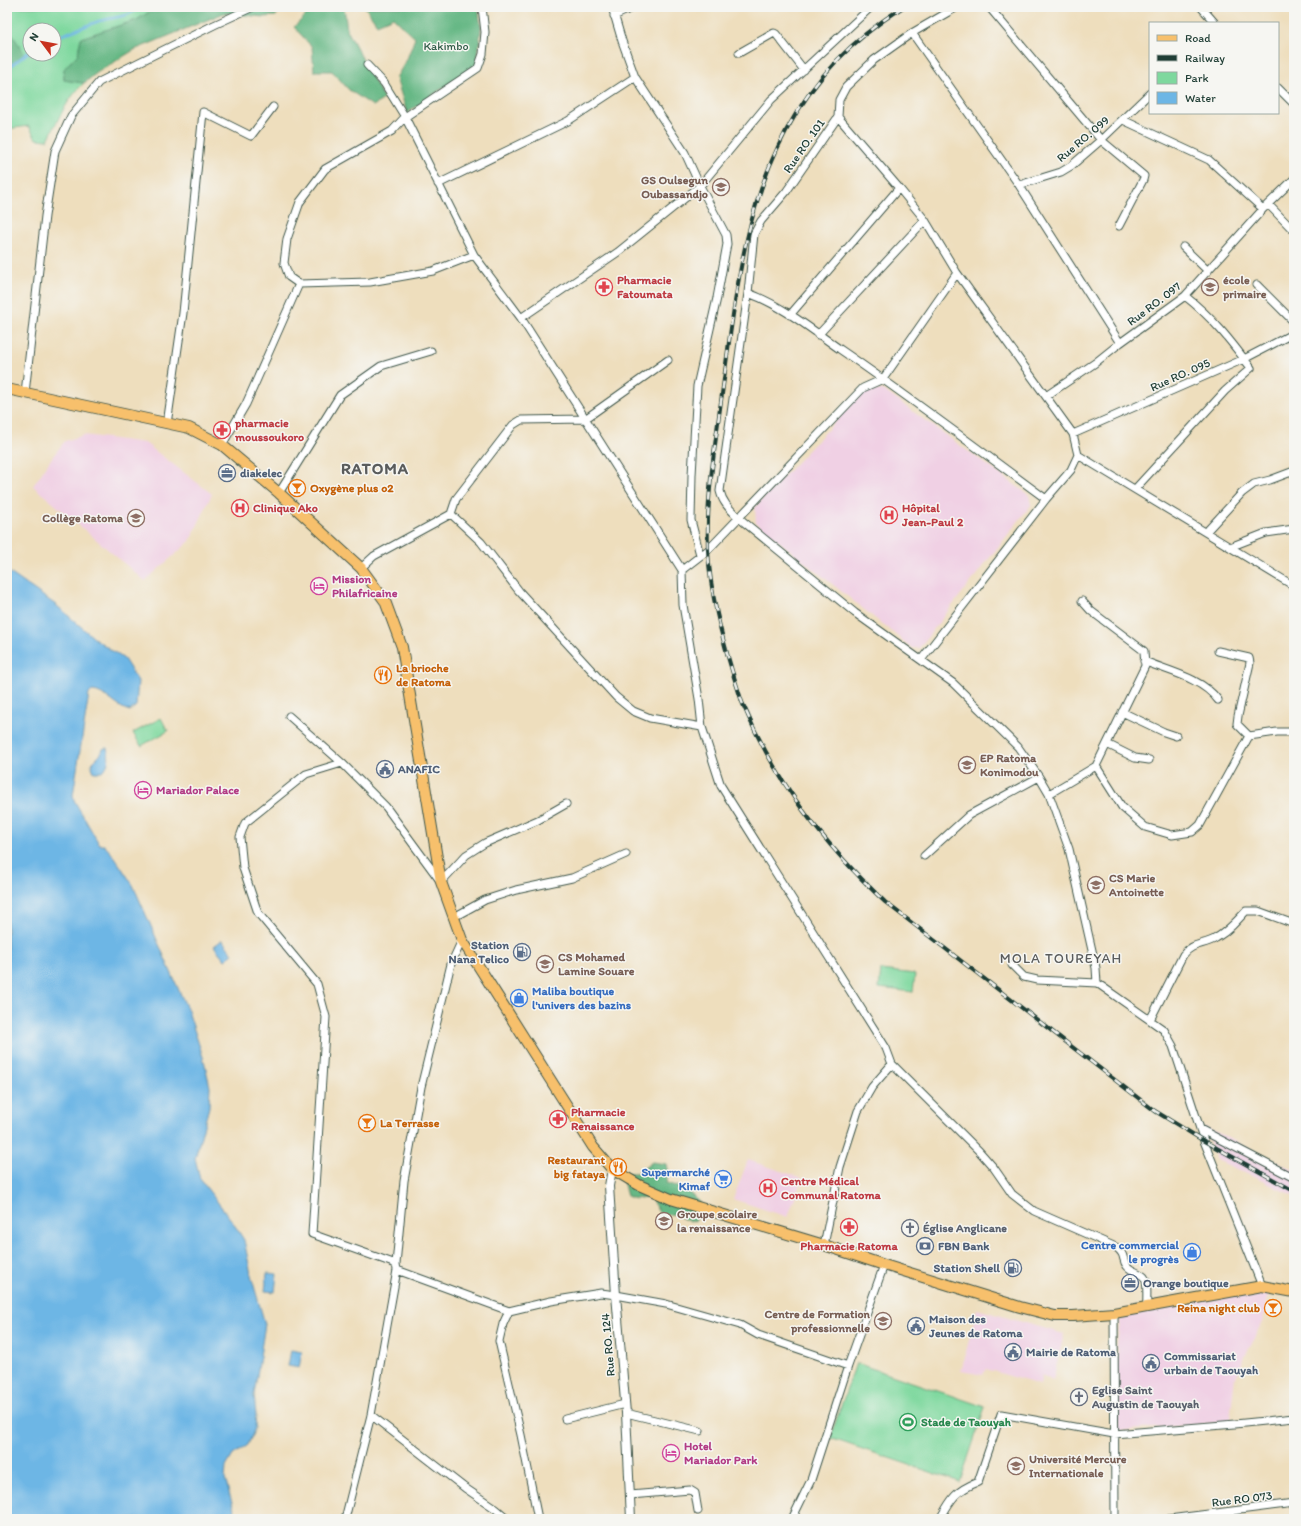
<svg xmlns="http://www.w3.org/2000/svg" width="1301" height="1526" font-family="Itim,sans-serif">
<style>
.built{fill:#f0d0e4}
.green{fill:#7ed89e;stroke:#4e8a69;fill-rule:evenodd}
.forest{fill:#66b885;stroke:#427a5c}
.water{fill:#6db6e5;stroke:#467a8c}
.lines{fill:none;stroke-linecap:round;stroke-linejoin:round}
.stream{stroke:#6db6e5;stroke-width:2.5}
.minor-casing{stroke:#3e5549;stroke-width:9}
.tertiary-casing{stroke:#3e5549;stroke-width:10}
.primary-casing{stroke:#3e5549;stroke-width:12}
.minor{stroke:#fff;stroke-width:7}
.tertiary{stroke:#fff;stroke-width:8}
.primary{stroke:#f7c06c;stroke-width:10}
.rail-casing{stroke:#1f3d34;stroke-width:4}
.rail{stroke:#f6f6f2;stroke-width:2.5;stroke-dasharray:8;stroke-linecap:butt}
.labels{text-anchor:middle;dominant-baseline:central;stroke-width:3;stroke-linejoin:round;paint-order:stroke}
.park-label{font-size:12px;fill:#325c49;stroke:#f6f6f2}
.street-label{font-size:12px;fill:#1f3d34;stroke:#f6f6f2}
.education-label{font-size:12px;font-weight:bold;fill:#785e54;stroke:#f6f6f2;text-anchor:start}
.health-label{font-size:12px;font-weight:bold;fill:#be3a42;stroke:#f6f6f2;text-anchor:start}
.service-label{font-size:12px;font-weight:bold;fill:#4e5e75;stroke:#f6f6f2;text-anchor:start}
.food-label{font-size:12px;font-weight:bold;fill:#c56008;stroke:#f6f6f2;text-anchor:start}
.hotel-label{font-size:12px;font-weight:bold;fill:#b23c85;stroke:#f6f6f2;text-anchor:start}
.shop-label{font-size:12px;font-weight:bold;fill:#366cbe;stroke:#f6f6f2;text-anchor:end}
.worship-label{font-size:12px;font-weight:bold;fill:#5b616d;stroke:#f6f6f2;text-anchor:start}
.leisure-label{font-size:12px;font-weight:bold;fill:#27864d;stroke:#f6f6f2;text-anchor:start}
.quarter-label{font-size:14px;letter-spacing:1px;fill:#5a5c5c;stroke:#f6f6f2}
.district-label{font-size:16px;font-weight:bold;letter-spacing:1px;fill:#5a5c5c;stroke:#f6f6f2}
</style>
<rect width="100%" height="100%" fill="#f6f6f2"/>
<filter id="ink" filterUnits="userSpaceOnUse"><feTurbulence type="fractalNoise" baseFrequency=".025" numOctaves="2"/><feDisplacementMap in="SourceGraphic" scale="8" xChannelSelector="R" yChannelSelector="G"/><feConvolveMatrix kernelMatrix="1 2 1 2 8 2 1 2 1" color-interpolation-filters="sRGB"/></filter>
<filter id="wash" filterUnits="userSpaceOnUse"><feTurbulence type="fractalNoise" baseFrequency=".012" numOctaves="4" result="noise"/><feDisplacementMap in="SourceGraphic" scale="16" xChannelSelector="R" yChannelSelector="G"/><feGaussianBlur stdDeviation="0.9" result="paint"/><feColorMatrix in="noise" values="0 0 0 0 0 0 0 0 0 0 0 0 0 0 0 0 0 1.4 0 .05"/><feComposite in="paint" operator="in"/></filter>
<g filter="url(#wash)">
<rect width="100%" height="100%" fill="#eedebd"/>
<path class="built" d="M883,390L1029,495L1031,505L919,648H912L756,523L755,507L864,391Z
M84,435L145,443L212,494L190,541L145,581L33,486L53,456L65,441Z
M1203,1126L1294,1170V1196L1217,1160Z
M748,1160L802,1178L788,1217L733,1199Z
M1260,1288L1270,1291L1262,1322L1235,1377L1230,1419L1224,1422L1118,1431L1117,1345L1120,1320L1139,1311Z
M977,1309L1064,1334L1053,1380L1042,1376L1040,1385L986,1369L983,1375L961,1371Z"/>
<path class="green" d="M15,7H157L137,20L81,38L78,54L64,69V80L84,83C67,99 58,119 48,140L36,139L29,126L7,129V73L12,65L13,39L7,26V20L12,9ZM30,30H54V54H30Z
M161,718L168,731L141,746L133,733Z
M881,970L915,974L913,992L879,988Z
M856,1363L985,1407L960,1482L830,1438Z"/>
<path class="forest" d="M157,7H281L276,16L264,17L224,13L134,50L98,72L84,83L64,80V69L78,54L81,38L137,20Z
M310,7H344L347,30L384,99L373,106L349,90L332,71H314L312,47L294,27L312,9Z
M365,7H478L481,27L477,64L407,113L396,78L407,59L415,38L393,17L377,24Z
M7,26L25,55L12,65L7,73Z
M652,1162L666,1164L668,1174L666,1183L683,1188L700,1202V1210L696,1220L690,1222L674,1214L661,1216L650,1197L635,1199L627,1196L623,1181L628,1173H638Z"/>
<path class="water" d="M7,571L56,605L94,638L124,659L138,681L136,706L130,711C116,708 105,691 92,691L89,694L73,795L74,800L98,842L101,845H104L113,855L133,885L188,1011L204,1060L210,1087L209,1107L195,1158L200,1179L232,1221L244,1240L252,1279L265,1324L254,1395L256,1415L255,1428L248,1445L233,1455L226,1467L225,1479L237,1519H7Z
M105,748H107C110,758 109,765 102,772H94L91,764L100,755L103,749Z
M222,940L233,954L225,960L214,946Z
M267,1273L277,1274L275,1292L265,1291Z
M291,1350L302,1352L299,1368L288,1366Z"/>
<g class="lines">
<path class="stream" d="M54,38L99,21L127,15L142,7
M7,73L12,65L30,51"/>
</g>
</g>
<g filter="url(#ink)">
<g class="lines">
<g class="minor-casing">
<path id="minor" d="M612,7L622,41L635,77L685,153L700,186L726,235L727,244L717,298L697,386L692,475L691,520L700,555
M957,7L912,33L874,60L846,87L839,100L838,117L786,192L761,221L754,234L748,293C782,305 812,330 841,350C911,398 978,449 1046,499
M989,7L1101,140L1144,176L1143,180L1119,226
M1201,7L1215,23
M614,16L634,7
M912,33L1019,185L1120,343
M739,53L774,33L776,34L804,70
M367,65L384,83L405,117L474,255L521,318L682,570L683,605L699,699L702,727L721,786L886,1048L892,1064L979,1151L994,1168L1012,1194L1034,1211L1116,1247C1127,1256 1121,1259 1127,1266C1131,1271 1138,1272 1143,1276C1149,1280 1146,1299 1147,1307
M1278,88L1294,104
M838,117L899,188L925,220L957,273L1073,434L1078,455L1071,470L1046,499L921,660
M1123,120L1209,160L1263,209
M438,184L568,121L635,77
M1019,185L1061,172L1071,166L1101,140L1150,93
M1268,204L1294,231
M1183,247L1208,271
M299,284L289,277L284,263L287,239L300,202L325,169L392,131L405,117L478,68L483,54L485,32L482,7
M1257,285L1294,322
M748,293L720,491C723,504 731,510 739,518L855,613L953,683L1018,747L1039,777L1049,794L1069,849L1096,968L1097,983L1164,1030L1173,1046L1204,1141L1262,1286
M790,315L899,188
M521,318L618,252L700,186L771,100L871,7
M818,335L925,220
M668,360L585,419L521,420L513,425L456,499L451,514L481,542L519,591L616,697L633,711L650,718L702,727
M25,393L45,216L55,151L71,116L99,82L214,25L253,7
M1046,396L1095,363L1120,343L1185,296L1263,209L1294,179
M167,424L183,313L203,112L251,136L273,107
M1073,434L1244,359L1294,333
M222,445L246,404L299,284L370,282L433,271L474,255
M1078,455L1294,586
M1135,489L1225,391L1251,368C1230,340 1213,318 1185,296
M279,493L340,395L381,366L431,351
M1206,532L1242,493L1254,484L1270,480L1294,471
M1230,547L1266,533L1294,529
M361,568L374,556L451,514
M682,570L708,550L863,388L883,379L957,273
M1218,651L1249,658L1250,663L1238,716L1237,724L1249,736
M1144,661C1168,671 1202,678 1218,700
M1122,712L1164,732L1176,736
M289,716L342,763
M1107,744L1135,758L1149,760
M1096,766L1122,807L1145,827L1172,835L1192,832L1200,825L1249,736L1277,732H1294
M1049,794L1096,766L1145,666L1144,651L1091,611L1082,601
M924,856L969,815L1039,777
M454,917L485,900L516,890L572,878L626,854
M1012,965L1024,977L1037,980L1097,983
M1150,1020L1183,955C1193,942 1203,946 1216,938C1228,931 1237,921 1246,911H1258L1294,924
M1200,1129L1294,1178
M824,1245L840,1167L858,1111L872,1087L892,1064
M396,1264L312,1234L326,1017L317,984L258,913L243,868L240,837L245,823L306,774L342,763L386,807L441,882L466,855L485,843L538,820L566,804
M397,1270L509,1311
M1114,1313L1115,1519
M626,1413L700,1431
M371,1415L465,1488L496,1509L508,1519
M565,1419L625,1404
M630,1495L690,1490L695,1493L698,1511
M345,1519L371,1415L397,1270L396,1264L404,1181L421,1087L451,964L462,940
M538,1519L521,1435L499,1341L503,1324L509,1311L551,1301L601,1293L616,1295L666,1304L740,1325L758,1335L848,1366
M792,1519L811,1480L848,1366L884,1265
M940,1519C951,1499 955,1491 978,1482L1001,1414L1114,1434L1235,1424L1294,1418
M1169,1519L1294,1503"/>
</g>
<g class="tertiary-casing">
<path id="tertiary" d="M612,1169L609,1186L616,1295L626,1413L631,1519"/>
</g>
<g class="primary-casing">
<path id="primary" d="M7,389L189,428L222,445L279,493L361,568L385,601L402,647L441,882L462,940L593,1147L612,1169L639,1185L671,1199L824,1245L884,1265L1020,1307L1055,1316H1073L1114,1313L1262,1286L1294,1292"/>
</g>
<use href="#minor" class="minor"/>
<use href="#tertiary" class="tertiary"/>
<use href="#primary" class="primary"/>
<g class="rail-casing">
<path id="rail" d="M903,7C852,40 815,77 786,131C743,211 734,306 722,394C715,446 706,498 708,550C710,592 721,634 733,674C736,683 739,693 742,702C776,783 823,843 885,902L1155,1111L1204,1141L1294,1191"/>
</g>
<use href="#rail" class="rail"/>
</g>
</g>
<defs>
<g id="school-ring" transform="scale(0.9)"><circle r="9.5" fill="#f6f6f2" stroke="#8d6e63" stroke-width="1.5"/><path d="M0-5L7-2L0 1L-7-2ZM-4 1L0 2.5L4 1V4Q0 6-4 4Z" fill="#8d6e63"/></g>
<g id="pharmacy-ring" transform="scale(0.9)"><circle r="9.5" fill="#f6f6f2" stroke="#e0444e" stroke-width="1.5"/><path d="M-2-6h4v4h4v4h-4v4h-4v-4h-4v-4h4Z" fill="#e0444e"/></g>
<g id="office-ring" transform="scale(0.9)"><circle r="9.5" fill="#f6f6f2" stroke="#5c6f8a" stroke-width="1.5"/><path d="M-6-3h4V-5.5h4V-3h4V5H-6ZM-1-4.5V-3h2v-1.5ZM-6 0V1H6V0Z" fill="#5c6f8a"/></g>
<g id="bar-ring" transform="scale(0.9)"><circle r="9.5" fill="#f6f6f2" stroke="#e8710a" stroke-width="1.5"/><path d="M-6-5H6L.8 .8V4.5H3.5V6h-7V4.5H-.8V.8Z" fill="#e8710a"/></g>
<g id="hospital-ring" transform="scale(0.9)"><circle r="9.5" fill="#f6f6f2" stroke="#e0444e" stroke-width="1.5"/><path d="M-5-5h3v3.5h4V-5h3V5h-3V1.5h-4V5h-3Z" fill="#e0444e"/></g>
<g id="hotel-ring" transform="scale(0.9)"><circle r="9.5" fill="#f6f6f2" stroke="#d1479c" stroke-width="1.5"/><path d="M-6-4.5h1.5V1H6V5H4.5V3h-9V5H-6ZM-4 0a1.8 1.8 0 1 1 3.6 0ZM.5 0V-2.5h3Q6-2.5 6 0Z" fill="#d1479c"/></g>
<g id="restaurant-ring" transform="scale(0.9)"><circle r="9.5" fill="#f6f6f2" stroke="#e8710a" stroke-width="1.5"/><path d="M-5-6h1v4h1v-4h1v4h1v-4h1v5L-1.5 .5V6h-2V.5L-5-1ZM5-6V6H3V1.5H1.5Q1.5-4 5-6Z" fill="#e8710a"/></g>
<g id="civic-ring" transform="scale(0.9)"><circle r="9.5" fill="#f6f6f2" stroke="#5c6f8a" stroke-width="1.5"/><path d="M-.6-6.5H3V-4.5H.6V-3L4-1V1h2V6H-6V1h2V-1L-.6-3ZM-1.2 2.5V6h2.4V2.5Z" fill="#5c6f8a"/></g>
<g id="fuel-ring" transform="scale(0.9)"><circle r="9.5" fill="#f6f6f2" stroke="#5c6f8a" stroke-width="1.5"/><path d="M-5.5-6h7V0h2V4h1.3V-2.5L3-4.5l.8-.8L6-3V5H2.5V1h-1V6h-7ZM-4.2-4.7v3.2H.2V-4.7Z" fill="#5c6f8a"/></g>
<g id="shop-ring" transform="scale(0.9)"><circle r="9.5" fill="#f6f6f2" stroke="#3f7fe0" stroke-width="1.5"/><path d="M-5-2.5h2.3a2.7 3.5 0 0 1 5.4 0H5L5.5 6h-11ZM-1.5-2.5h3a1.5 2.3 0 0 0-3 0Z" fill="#3f7fe0"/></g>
<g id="supermarket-ring" transform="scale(0.9)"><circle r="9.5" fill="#f6f6f2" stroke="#3f7fe0" stroke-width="1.5"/><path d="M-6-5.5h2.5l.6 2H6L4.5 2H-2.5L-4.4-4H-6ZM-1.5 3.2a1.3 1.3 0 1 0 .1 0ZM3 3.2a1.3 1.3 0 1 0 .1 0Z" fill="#3f7fe0"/></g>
<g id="church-ring" transform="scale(0.9)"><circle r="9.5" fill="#f6f6f2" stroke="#6b7280" stroke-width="1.5"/><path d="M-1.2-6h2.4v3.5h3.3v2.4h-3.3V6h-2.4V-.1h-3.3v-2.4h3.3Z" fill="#6b7280"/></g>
<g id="bank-ring" transform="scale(0.9)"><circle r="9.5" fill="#f6f6f2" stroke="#5c6f8a" stroke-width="1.5"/><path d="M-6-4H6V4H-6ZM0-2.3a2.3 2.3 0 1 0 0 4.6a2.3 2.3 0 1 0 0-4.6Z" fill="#5c6f8a"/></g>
<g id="stadium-ring" transform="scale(0.9)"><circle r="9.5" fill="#f6f6f2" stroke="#2e9e5b" stroke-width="1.5"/><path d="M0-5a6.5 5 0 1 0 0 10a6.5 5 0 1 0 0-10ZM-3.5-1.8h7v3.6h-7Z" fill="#2e9e5b"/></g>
<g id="university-ring" transform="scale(0.9)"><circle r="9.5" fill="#f6f6f2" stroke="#8d6e63" stroke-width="1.5"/><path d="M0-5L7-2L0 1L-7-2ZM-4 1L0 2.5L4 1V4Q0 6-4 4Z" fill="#8d6e63"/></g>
</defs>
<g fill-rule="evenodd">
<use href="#school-ring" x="721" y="187"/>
<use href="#pharmacy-ring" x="604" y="287"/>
<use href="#school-ring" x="1210" y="287"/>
<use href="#pharmacy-ring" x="222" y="430"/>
<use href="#office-ring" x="227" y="473"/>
<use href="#bar-ring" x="297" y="488"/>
<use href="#hospital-ring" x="240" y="508"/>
<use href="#hospital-ring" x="889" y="515"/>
<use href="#school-ring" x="136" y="518"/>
<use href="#hotel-ring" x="319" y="586"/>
<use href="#restaurant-ring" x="383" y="675"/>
<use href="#school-ring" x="967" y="765"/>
<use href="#civic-ring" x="385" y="769"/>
<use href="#hotel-ring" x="143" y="790"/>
<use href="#school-ring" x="1096" y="885"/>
<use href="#fuel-ring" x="522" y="952"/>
<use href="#school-ring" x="545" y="964"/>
<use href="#shop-ring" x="519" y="998"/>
<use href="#pharmacy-ring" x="558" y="1119"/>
<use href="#bar-ring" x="367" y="1123"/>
<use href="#restaurant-ring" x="618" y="1167"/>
<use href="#supermarket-ring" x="723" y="1179"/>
<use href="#hospital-ring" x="768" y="1188"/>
<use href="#school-ring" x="664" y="1221"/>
<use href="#pharmacy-ring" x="849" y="1227"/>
<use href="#church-ring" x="910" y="1228"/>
<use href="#bank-ring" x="925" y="1246"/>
<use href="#shop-ring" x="1192" y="1252"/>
<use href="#fuel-ring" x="1013" y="1268"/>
<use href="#office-ring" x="1130" y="1283"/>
<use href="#bar-ring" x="1273" y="1308"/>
<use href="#school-ring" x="883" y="1321"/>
<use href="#civic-ring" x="916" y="1326"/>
<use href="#civic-ring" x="1013" y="1352"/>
<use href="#civic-ring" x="1151" y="1363"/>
<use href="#church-ring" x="1079" y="1397"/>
<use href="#stadium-ring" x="908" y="1422"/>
<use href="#hotel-ring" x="671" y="1453"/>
<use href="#university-ring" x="1016" y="1466"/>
</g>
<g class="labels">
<g class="park-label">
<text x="446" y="46">Kakimbo</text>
</g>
<g class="street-label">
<text transform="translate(1083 139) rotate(-40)">Rue RO. 099</text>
<text transform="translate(804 146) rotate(-55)">Rue RO. 101</text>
<text transform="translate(1154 304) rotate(-37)">Rue RO. 097</text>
<text transform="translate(1180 375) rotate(-24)">Rue RO. 095</text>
<text transform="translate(608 1345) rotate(-95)">Rue RO. 124</text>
<text transform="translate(1242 1499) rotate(-7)">Rue RO 073</text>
</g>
<g class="education-label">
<text x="708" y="180" text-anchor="end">GS Oulsegun<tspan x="708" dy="14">Oubassandjo</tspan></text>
<text x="1223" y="280">école<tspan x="1223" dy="14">primaire</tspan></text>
<text x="123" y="518" text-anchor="end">Collège Ratoma</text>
<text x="980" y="758">EP Ratoma<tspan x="980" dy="14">Konimodou</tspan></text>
<text x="1109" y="878">CS Marie<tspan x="1109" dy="14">Antoinette</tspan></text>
<text x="558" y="957">CS Mohamed<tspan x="558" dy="14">Lamine Souare</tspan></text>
<text x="677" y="1214">Groupe scolaire<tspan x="677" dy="14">la renaissance</tspan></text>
<text x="870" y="1314" text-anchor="end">Centre de Formation<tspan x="870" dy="14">professionnelle</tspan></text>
<text x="1029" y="1459">Université Mercure<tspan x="1029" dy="14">Internationale</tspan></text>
</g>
<g class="health-label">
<text x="617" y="280">Pharmacie<tspan x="617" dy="14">Fatoumata</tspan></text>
<text x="235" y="423">pharmacie<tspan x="235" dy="14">moussoukoro</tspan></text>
<text x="253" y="508">Clinique Ako</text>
<text x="902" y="508">Hôpital<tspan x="902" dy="14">Jean-Paul 2</tspan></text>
<text x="571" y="1112">Pharmacie<tspan x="571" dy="14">Renaissance</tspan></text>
<text x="781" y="1181">Centre Médical<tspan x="781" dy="14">Communal Ratoma</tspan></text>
<text x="849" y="1246" text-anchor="middle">Pharmacie Ratoma</text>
</g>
<g class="service-label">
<text x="240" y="473">diakelec</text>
<text x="398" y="769">ANAFIC</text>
<text x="509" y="945" text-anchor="end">Station<tspan x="509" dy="14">Nana Telico</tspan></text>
<text x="938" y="1246">FBN Bank</text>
<text x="1000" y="1268" text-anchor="end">Station Shell</text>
<text x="1143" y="1283">Orange boutique</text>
<text x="929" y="1319">Maison des<tspan x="929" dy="14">Jeunes de Ratoma</tspan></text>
<text x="1026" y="1352">Mairie de Ratoma</text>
<text x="1164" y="1356">Commissariat<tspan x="1164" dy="14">urbain de Taouyah</tspan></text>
</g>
<g class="food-label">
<text x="310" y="488">Oxygène plus o2</text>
<text x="396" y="668">La brioche<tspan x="396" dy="14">de Ratoma</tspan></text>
<text x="380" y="1123">La Terrasse</text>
<text x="605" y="1160" text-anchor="end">Restaurant<tspan x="605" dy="14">big fataya</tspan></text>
<text x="1260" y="1308" text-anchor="end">Reina night club</text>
</g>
<g class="hotel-label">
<text x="332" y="579">Mission<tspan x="332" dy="14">Philafricaine</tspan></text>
<text x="156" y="790">Mariador Palace</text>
<text x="684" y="1446">Hotel<tspan x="684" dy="14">Mariador Park</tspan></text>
</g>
<g class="shop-label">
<text x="532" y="991" text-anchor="start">Maliba boutique<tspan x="532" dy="14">l'univers des bazins</tspan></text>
<text x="710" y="1172">Supermarché<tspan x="710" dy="14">Kimaf</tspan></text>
<text x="1179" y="1245">Centre commercial<tspan x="1179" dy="14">le progrès</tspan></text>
</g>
<g class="worship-label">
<text x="923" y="1228">Église Anglicane</text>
<text x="1092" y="1390">Eglise Saint<tspan x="1092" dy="14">Augustin de Taouyah</tspan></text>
</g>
<g class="leisure-label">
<text x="921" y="1422">Stade de Taouyah</text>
</g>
<g class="quarter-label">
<text x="1061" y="958">MOLA TOUREYAH</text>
</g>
<g class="district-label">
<text x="375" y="468">RATOMA</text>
</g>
</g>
<rect width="1301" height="1526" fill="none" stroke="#f6f6f2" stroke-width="24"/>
<rect x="1149" y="22" width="130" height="92" fill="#f6f6f2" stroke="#a0aca6"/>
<rect x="1157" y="35" width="20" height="6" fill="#f7c06c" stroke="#a0aca6"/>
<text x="1185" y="42" font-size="12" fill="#1f3d34">Road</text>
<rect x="1157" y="55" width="20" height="6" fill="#1f3d34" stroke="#a0aca6"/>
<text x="1185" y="62" font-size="12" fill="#1f3d34">Railway</text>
<rect x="1157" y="72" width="20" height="12" fill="#7ed89e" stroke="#a0aca6"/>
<text x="1185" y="82" font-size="12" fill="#1f3d34">Park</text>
<rect x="1157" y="92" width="20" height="12" fill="#6db6e5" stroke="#a0aca6"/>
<text x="1185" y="102" font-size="12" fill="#1f3d34">Water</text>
<g transform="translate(42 42) rotate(302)"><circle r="19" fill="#f6f6f2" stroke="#a0aca6"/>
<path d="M0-3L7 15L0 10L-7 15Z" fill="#c8321e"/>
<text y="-6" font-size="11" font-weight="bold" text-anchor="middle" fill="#1f3d34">N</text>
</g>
</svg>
